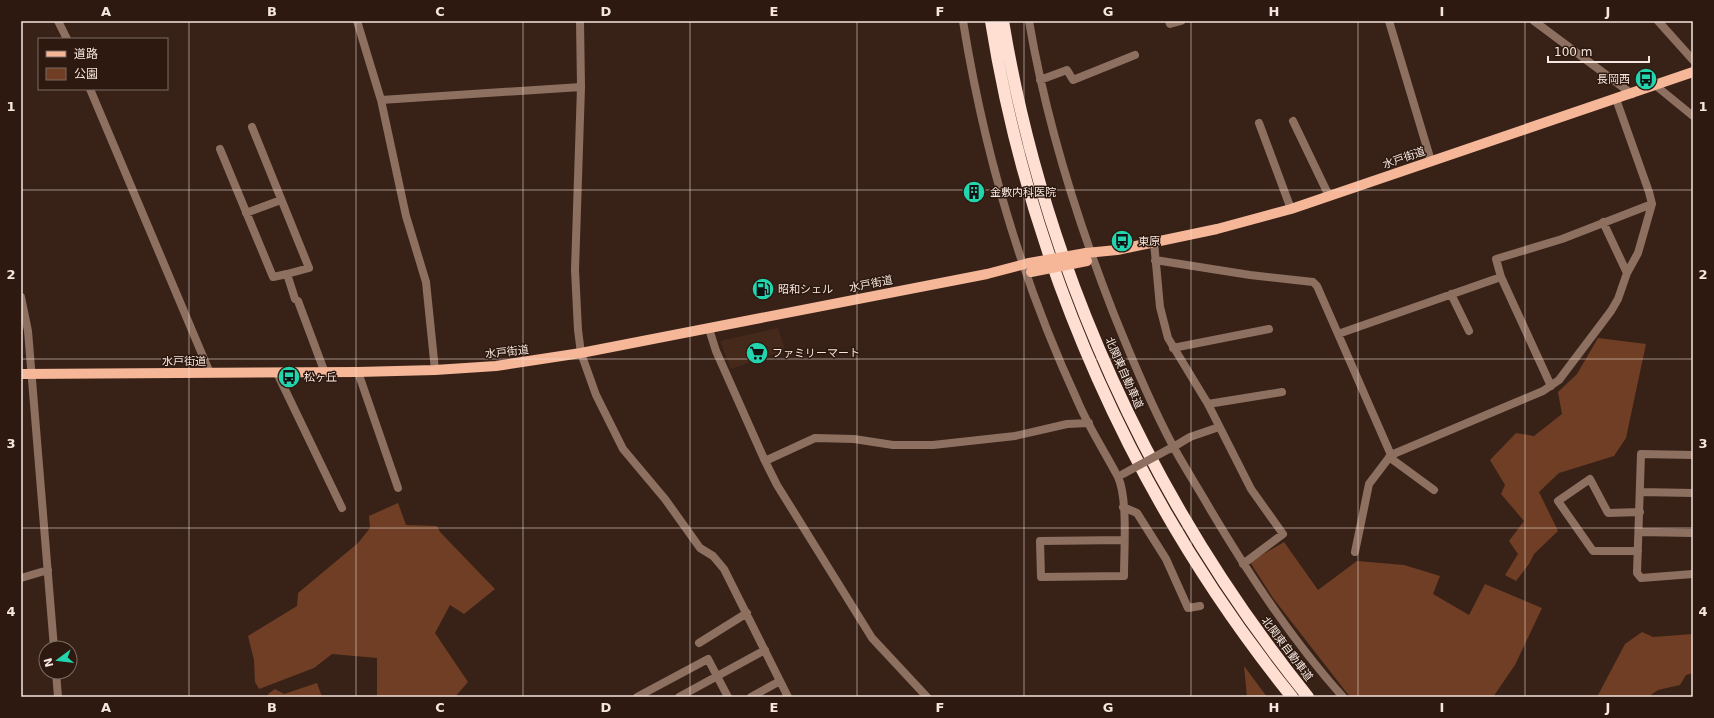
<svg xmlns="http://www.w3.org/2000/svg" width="1714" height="718" font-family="'DejaVu Sans','Noto Sans JP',sans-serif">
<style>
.built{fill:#45291b}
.green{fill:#6f3e25}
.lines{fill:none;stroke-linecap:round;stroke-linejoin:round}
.minor{stroke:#8e7061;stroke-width:8}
.major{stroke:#f6b799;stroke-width:10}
.highway{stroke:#ffdfd1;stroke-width:12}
.minor-bridge{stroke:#8e7061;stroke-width:8}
.major-bridge{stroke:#f6b799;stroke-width:10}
.grid{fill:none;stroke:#f5e6df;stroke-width:1;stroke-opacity:0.55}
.labels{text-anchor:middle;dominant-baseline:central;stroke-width:3;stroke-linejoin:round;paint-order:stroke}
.poi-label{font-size:11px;fill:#f5e6df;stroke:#2d190f;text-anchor:start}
.street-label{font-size:11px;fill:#f5e6df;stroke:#2d190f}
.neatline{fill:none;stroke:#f5e6df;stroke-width:1.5}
.grid-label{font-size:13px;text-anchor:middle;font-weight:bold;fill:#f5e6df}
</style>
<rect width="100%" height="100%" fill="#382218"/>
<path class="built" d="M778,328L785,350L731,369L720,341Z"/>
<path class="green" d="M1598,338L1646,344L1626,438L1614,456L1559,473L1539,492L1558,531L1534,554L1529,564L1516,581L1505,575L1518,554L1509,541L1524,521L1501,494L1505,485L1490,460L1516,433L1534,436L1562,414L1558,392L1577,374Z
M398,503L406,525L437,526L440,532L495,589L464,614L450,605L435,633L468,682L455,697H377V658L332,654L314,668L259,689L255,682L254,660L248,636L297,606L298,593L358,543L370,528L369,516Z
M1284,542L1318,590L1357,561L1404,565L1440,576L1433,594L1469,615L1485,584L1542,608L1515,665L1493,697H1350L1273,598L1250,562Z
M1642,632L1653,637L1693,634V673L1686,675L1680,685L1658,690L1648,697H1597L1625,644Z
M1244,666L1267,697H1247Z
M317,683L322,697H269L268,694L275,689L284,694Z"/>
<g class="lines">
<path class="minor" d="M58,21L67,39
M357,21L381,100L406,216L426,282L435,370
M580,21L581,87L575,270L578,330L581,353L596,395L623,449L665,499L700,548L713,556L724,569L788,697
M963,21C984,152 1022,281 1078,402C1089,428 1105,452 1118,477C1128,498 1124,551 1124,576L1041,577L1040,541L1124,540
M1029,21C1046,121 1076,217 1113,312C1131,357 1150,403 1173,446C1185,468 1198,488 1210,509C1249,575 1291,639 1343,697
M1169,21L1170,24L1181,21
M1389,21L1431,161
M1534,21L1632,94
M1658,21L1693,60
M1040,80L1067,70L1073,80L1135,55
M1655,85L1693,116
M90,89L210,373
M381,100L581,87
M1293,121L1329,196
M1259,123L1291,209
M252,127L309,268L287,274
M220,149L273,277L287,274L295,299L298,301L325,373
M246,213L281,200
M1603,222L1627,273
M1154,242L1160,307L1168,338L1208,404L1251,489L1283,534L1243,564
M1155,260L1250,275L1313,282L1317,286L1391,455
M1451,294L1469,331
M21,297L28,331L54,648
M709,329L716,351L765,461L777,485L872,638L927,697
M1338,334L1501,277
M1173,348L1269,329
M358,372L398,488
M277,373L342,508
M1551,386L1501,277L1496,259L1562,239L1652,204
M1208,404L1282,392
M1170,449L1190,437L1219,427
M1693,455L1641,454L1637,573L1641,578L1693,574
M1389,457L1434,490
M765,461L815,438L854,439L893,445H933L1015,436L1067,424L1089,423
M1640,492L1693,493
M1123,507L1137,513L1166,559L1188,608L1200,606
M1639,532L1693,533
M1638,551H1593L1558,501L1590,479L1608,513L1640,512
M1355,552L1369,484L1391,455L1543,391L1559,380L1611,311L1618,299L1627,273L1638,253L1652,204L1649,192L1616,99
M21,578L48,570
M699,643L747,613
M56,672L58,697
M637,697L708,659L728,697
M679,697L765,650
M751,697L780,681"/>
<path class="major" d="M1086,253L1117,250L1217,229L1291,209L1693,72
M21,374L358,372L435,370L496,366L581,353L987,274L1029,263"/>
<path class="highway" d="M991,21C1030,266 1136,504 1292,697
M1003,21C1044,268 1151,502 1308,697"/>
<path class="minor-bridge" d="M1123,474L1169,449"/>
<path class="major-bridge" d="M1029,263L1086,253
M1031,272L1087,261"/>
</g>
<path class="grid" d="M189,21V697M356,21V697M523,21V697M690,21V697M857,21V697M1024,21V697M1191,21V697M1358,21V697M1525,21V697M21,190H1693M21,359H1693M21,528H1693"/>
<defs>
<g id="bus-disc" transform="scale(1.15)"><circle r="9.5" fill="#23d5af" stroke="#2d190f"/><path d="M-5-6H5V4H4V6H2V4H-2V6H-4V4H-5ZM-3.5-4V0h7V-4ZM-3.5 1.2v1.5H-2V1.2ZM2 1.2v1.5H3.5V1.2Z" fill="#111"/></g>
<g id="building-disc" transform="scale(1.15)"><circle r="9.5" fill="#23d5af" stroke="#2d190f"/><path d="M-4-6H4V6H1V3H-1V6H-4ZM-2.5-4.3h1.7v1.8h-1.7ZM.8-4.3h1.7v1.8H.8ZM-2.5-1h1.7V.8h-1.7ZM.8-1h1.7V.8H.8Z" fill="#111"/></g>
<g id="fuel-disc" transform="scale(1.15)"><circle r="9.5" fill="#23d5af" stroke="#2d190f"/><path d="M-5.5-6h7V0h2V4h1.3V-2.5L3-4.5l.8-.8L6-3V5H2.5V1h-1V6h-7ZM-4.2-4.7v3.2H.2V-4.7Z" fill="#111"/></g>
<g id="supermarket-disc" transform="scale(1.15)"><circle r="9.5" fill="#23d5af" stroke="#2d190f"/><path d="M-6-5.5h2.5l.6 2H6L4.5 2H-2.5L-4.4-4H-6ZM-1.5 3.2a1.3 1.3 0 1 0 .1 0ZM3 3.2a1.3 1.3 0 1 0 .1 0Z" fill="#111"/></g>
</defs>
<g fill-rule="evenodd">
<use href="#bus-disc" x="1646" y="79"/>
<use href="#building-disc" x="974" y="192"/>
<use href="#bus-disc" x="1122" y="241"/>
<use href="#fuel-disc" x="763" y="289"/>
<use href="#supermarket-disc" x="757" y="353"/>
<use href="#bus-disc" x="289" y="377"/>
</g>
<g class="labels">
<g class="poi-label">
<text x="1630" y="79" text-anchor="end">長岡西</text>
<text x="990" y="192">金敷内科医院</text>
<text x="1138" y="241">東原</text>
<text x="778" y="289">昭和シェル</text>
<text x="772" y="353">ファミリーマート</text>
<text x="304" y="377">松ヶ丘</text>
</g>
<g class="street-label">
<text transform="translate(1404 158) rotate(-19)">水戸街道</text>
<text transform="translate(871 284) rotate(-11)">水戸街道</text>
<text transform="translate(507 352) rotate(-6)">水戸街道</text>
<text x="184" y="361">水戸街道</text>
<text transform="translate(1124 373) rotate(66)">北関東自動車道</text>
<text transform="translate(1287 649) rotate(53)">北関東自動車道</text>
</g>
</g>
<rect width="1714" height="718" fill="none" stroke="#2d190f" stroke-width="44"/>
<rect x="38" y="38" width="130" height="52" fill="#2d190f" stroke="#7d6b62"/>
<rect x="46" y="51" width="20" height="6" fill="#f6b799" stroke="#7d6b62"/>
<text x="74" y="58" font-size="12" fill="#f5e6df">道路</text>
<rect x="46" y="68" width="20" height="12" fill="#6f3e25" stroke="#7d6b62"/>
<text x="74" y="78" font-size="12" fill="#f5e6df">公園</text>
<g transform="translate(58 660) rotate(255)"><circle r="19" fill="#2d190f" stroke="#7d6b62"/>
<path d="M0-3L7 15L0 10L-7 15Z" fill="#23d5af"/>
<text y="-6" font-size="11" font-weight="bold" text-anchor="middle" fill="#f5e6df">N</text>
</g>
<path d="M1548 56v6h101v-6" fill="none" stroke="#f5e6df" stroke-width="2"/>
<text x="1554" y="56" font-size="12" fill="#f5e6df" stroke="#2d190f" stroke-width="3" paint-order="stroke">100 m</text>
<rect x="22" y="22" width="1670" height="674" class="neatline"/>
<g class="grid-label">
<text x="106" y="16">A</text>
<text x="272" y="16">B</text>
<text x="440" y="16">C</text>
<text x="606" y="16">D</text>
<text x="774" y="16">E</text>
<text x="940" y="16">F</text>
<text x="1108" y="16">G</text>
<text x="1274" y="16">H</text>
<text x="1442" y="16">I</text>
<text x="1608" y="16">J</text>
<text x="11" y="111">1</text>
<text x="1703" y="111">1</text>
<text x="11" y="279">2</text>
<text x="1703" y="279">2</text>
<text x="11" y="448">3</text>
<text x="1703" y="448">3</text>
<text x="11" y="616">4</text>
<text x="1703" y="616">4</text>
<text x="106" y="712">A</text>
<text x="272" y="712">B</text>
<text x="440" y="712">C</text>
<text x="606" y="712">D</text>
<text x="774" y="712">E</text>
<text x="940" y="712">F</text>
<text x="1108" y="712">G</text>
<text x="1274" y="712">H</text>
<text x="1442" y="712">I</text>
<text x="1608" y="712">J</text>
</g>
</svg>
